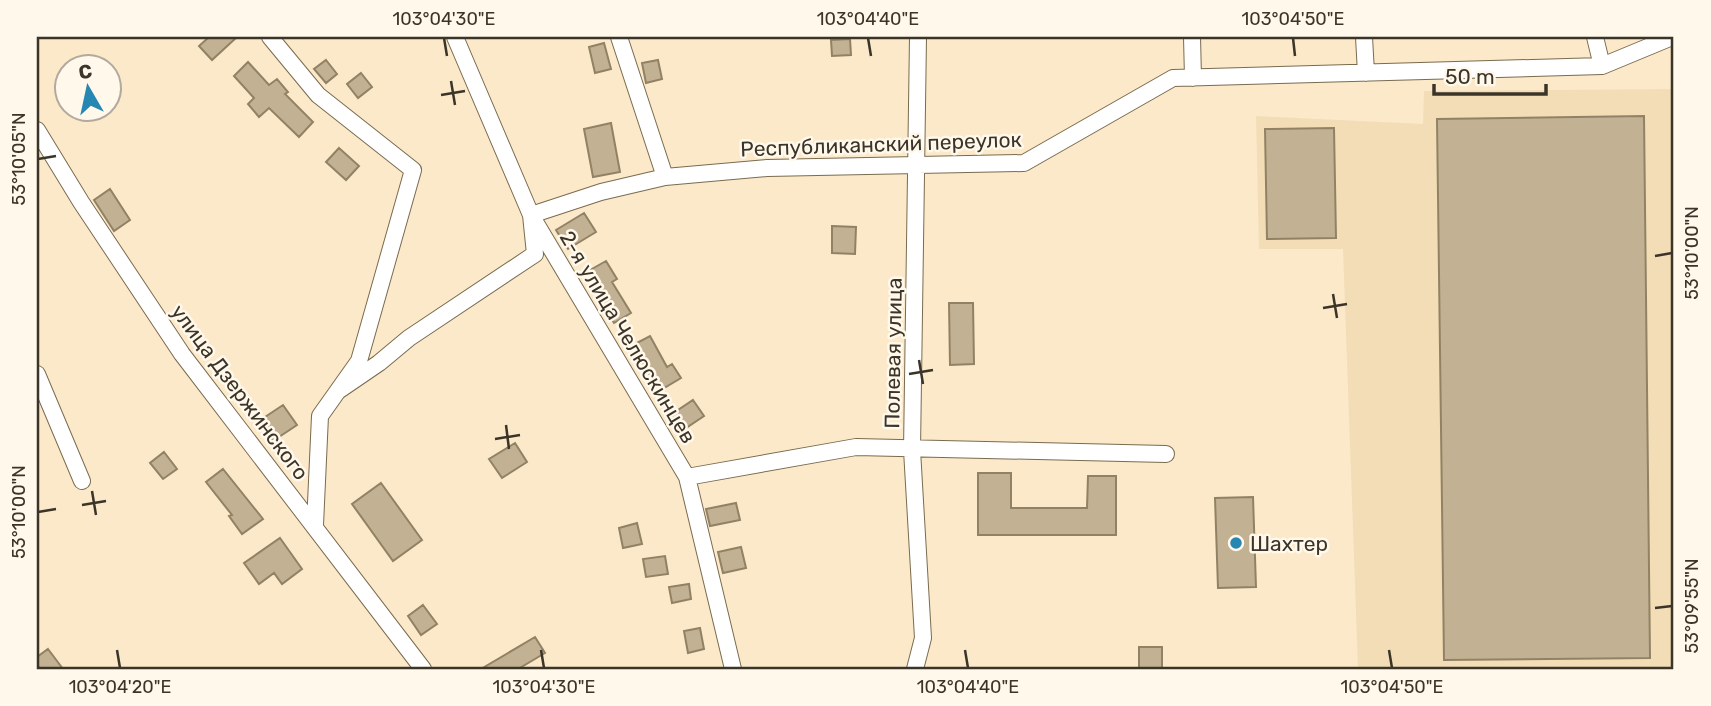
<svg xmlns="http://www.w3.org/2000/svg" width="1711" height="706" font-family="Rubik,sans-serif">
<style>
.built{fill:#f2ddb6}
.building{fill:#c2b293;stroke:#928265;stroke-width:2}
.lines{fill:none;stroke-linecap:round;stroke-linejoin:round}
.minor-casing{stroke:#7a6b4f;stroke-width:18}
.minor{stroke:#fff;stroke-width:16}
.ticks{fill:none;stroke:#3b3428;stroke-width:2.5}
.poi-dot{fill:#2687b2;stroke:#fff8eb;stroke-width:2.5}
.labels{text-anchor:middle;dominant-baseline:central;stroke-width:5;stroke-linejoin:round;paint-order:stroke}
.street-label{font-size:21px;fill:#3b3428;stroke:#fff8eb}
.poi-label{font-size:21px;fill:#3b3428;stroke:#fff8eb;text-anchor:start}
.neatline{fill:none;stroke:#3b3428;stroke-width:2.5}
.ticks-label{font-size:18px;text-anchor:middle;fill:#3b3428}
</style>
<rect width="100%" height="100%" fill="#fbe9ca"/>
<path class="built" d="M1674,89V669H1358L1343,249H1259L1256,116L1423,124L1424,91Z"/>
<path class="building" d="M209,37H237L212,60L199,46Z
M850,39L851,55L832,56L831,40Z
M604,43L611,69L595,73L589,47Z
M326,60L337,74L326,83L314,69Z
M658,60L662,79L646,83L642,63Z
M248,62L269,85L277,79L288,92L285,94L313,122L299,137L269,108L259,117L248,104L254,98L234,76Z
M361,73L372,87L358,98L347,84Z
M1644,116L1650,658L1444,660L1437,119Z
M611,123L620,172L593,177L584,129Z
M1334,128L1336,238L1267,239L1265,129Z
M339,148L359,166L346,180L326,162Z
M110,189L130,220L114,231L94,200Z
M584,213L596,232L568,249L556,230Z
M832,226L856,227L855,254L832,253Z
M606,261L617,279L612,282L631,313L614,323L583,274Z
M949,303H973L974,364L950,365Z
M650,336L667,367L672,364L681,378L659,391L633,345Z
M693,400L704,416L683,430L672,414Z
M283,405L297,425L273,441L259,421Z
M515,443L527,462L502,478L489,459Z
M164,452L177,469L163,479L150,463Z
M223,469L263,519L242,534L229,516L232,515L206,482Z
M978,473H1011V508H1087L1088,476H1116V535H978Z
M381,483L422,540L393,561L352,504Z
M1253,497L1256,587L1218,588L1215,498Z
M736,503L740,520L710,526L706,509Z
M637,523L642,544L623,548L619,528Z
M280,538L302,569L282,584L274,573L259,584L244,563Z
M741,547L746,568L723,573L718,552Z
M665,556L668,574L646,577L643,559Z
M689,584L691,599L672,603L669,587Z
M423,605L437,624L421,635L408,616Z
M700,628L704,649L688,653L684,631Z
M535,637L545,653L518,669H481Z
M1139,647H1162V669H1139Z
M48,649L63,669H40L37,664V657Z"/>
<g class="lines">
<g class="minor-casing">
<path id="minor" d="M270,37L318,95L413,170L359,361L320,416L315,525
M455,37L531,215L687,477L733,669
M619,37L665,177
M1192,37L1193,78
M1364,37L1366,73
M1595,37L1602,66
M37,130L81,202L182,354L423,669
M37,374L82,481
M338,391L379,363L409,338L535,254L531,215L601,192L665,177L767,168L1024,163L1173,78L1602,66L1672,37
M687,477L856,447L1166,454
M915,669L923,638L912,450L918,37"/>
</g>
<use href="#minor" class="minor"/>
</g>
<path class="ticks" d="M444,38L447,56M868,38L871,56M1293,38L1295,56M451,81L455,105M441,95L465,91M38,159L56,156M1655,256L1672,253M1333,294L1337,318M1323,308L1347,304M919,360L923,384M909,374L933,370M506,425L509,449M495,439L520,435M92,491L96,515M82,505L106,501M38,512L56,509M1655,608L1672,606M117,650L120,668M541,650L544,668M965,650L968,668M1389,650L1392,668"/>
<circle class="poi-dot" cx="1236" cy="543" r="7"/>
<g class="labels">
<g class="street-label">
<text transform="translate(881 144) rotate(-2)">Республиканский переулок</text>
<text transform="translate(628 337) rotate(59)">2-я улица Челюскинцев</text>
<text transform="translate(893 353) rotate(-89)">Полевая улица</text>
<text transform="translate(240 392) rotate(53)">улица Дзержинского</text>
</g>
<g class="poi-label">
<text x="1250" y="543">Шахтер</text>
</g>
</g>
<rect width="1711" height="706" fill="none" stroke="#fff8eb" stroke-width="77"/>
<g transform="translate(88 88) rotate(351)"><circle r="33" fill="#fff8eb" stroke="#b1aa9d" stroke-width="2"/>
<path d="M0-5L12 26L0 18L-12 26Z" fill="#2687b2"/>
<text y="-10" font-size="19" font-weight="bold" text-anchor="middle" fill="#3b3428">С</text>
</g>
<path d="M1434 84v10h112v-10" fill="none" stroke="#3b3428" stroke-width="3.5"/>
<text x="1445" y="84" font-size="21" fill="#3b3428" stroke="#fff8eb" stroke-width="5" paint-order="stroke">50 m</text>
<rect x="38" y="38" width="1634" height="630" class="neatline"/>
<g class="ticks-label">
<text x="444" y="25">103°04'30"E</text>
<text x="868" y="25">103°04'40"E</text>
<text x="1293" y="25">103°04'50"E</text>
<text transform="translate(19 159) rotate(-90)" y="6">53°10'05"N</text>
<text transform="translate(1692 253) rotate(-90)" y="6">53°10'00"N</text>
<text transform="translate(19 512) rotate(-90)" y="6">53°10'00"N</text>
<text transform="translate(1692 606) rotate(-90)" y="6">53°09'55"N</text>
<text x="120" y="693">103°04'20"E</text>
<text x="544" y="693">103°04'30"E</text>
<text x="968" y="693">103°04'40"E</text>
<text x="1392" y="693">103°04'50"E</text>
</g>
</svg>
